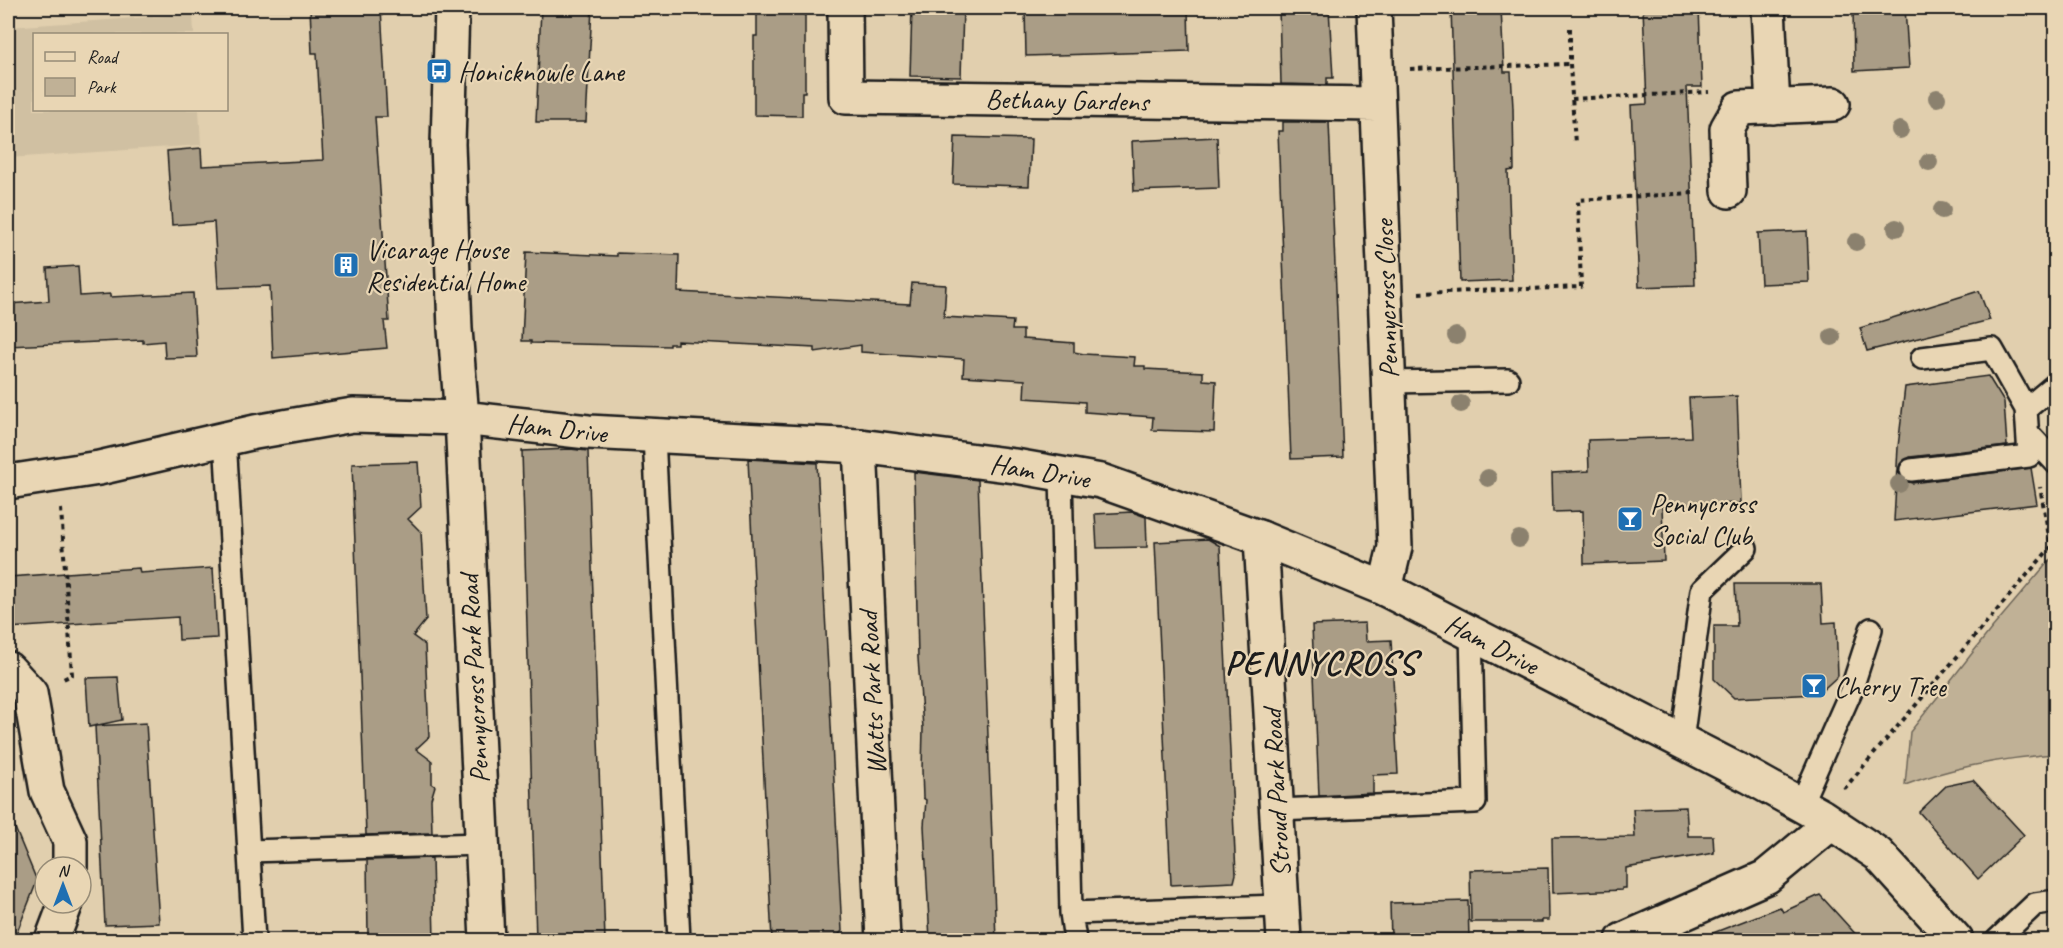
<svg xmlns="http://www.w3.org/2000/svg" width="2063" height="948" font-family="Caveat,sans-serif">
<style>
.built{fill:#d0c0a2}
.green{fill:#c0b196;stroke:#6e6659;stroke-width:1.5}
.building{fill:#aa9d86;stroke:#1c1c1c;stroke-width:1.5}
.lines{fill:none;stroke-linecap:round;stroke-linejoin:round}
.lane-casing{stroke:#1c1c1c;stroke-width:26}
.street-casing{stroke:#1c1c1c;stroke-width:38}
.secondary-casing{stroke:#1c1c1c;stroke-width:38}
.path{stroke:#1c1c1c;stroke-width:4;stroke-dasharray:4.5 4.5;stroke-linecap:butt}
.lane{stroke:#e9d6b4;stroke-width:21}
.street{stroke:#e9d6b4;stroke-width:33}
.secondary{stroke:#e9d6b4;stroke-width:33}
.tree{fill:#8b816e}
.labels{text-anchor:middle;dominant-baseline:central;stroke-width:4.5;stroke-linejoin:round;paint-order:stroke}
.poi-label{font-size:28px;fill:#1c1c1c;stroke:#e9d6b4;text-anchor:start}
.street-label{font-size:28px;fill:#1c1c1c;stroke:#e9d6b4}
.district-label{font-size:34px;font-weight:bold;letter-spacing:1.5px;fill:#1c1c1c;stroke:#e9d6b4}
</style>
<rect width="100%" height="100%" fill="#e1cfae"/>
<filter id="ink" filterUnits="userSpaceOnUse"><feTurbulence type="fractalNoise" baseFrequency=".0167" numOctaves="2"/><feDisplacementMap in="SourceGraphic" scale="12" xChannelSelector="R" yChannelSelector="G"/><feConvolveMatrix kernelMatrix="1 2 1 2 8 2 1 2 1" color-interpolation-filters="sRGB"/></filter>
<g filter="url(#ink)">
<path class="built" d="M193,14L194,34H34V110H199L201,145L8,158V27Z"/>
<path class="green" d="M2055,554V754C2003,758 1955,766 1905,785L1910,732L1992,628Z"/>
<path class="building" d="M310,8H381L387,117H375L389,321H384L387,348L273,358L270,286L218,288L214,222L172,225L167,151L201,148L202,166L323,160L317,53H312Z
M541,8H592L586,122H536Z
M912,8H963L961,77L910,76Z
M1025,8H1188L1189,51L1026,56Z
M1279,8H1329L1333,78H1327V85L1281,84Z
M1451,8H1501L1504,72H1511L1513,108L1514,170L1508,171L1512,280L1460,282Z
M1643,8H1699L1702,87H1687L1695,285L1639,287L1631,105L1647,104Z
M1853,8H1905L1909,68L1854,71Z
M757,12L805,13V92H802V116L754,115V36H757Z
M1283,122H1329L1343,457L1291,459L1278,131H1283Z
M955,137L1031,139L1029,186L953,184Z
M1217,137L1219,188L1134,191L1132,141Z
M1807,231L1809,282L1761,284L1758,233Z
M526,252L617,256V253L679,255L678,292L910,304L912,283L946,285L944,317L1013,321L1012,330H1023V339L1074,343V352L1084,354L1135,357L1134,366H1145V369L1203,372V380L1216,381L1214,432L1152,430L1153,417L1085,412V402L1024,398L1025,380L963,376L964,359L861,352V345L815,352V348L677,341V344H670V346L531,343V341H522Z
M78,266L80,296L110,294V297L193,293L197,357L165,358L164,341L143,343V340L8,346V304L49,301L47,268Z
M1979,291L1990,320L1867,351L1860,328Z
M1988,376L2004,402L2007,446L1910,457L1900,464L1898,472L1905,481L1912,483L2031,468L2037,504L1894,521L1898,447L1905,387Z
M1737,396L1741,503L1662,506L1664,561L1584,564L1583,511L1553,512L1552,473L1589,471L1588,440L1691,437L1689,398Z
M570,449L588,451L605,940H536L522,451Z
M748,459L817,463L842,931L834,940H772Z
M418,462L421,507L408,519L421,532L426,620L413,636L425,645L429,737L416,749L432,761V784L435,786L431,799L432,833L366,835L352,464Z
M914,472L978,480L996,940H930L924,826L926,800L923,798L922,770L923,728L918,658Z
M1132,512L1146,517L1147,547L1097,548L1095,514Z
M1208,539L1220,546L1236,874L1234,882L1171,885L1155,542Z
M139,568L140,573L213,568L217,638L179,640L178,617L8,628V577Z
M1735,584H1821L1823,623L1836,622L1838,676L1818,694L1734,698L1714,679V626H1737Z
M1365,623L1366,641L1391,640L1398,774L1373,775V793L1319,796L1312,625Z
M118,677L122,720L89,727L86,678Z
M146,723L159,923L105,925L95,726Z
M1973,780L2024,835L1978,879L1919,812L1946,786Z
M1686,807L1688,836H1713L1714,853L1626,868V888H1622V890L1553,893L1552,838L1635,837L1633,809Z
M8,811L37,881L14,940H8Z
M432,858L434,940H383V936H368L367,860Z
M1548,868L1549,920H1542V922H1471L1470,870Z
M1820,895L1861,940H1700V938L1780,907L1783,912Z
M1468,901L1469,940H1391L1390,903Z"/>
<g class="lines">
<g class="lane-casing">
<path id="lane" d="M1389,382L1508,380
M2026,409L2056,384
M2028,433L2056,463
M654,436L679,940
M225,438L254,940
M1911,470L2029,456L2026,409L1992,349L1922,358
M1061,474L1071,913L1282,906
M1682,741L1702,590L1746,548
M1801,804L1851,691L1871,629
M1277,810L1475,802L1471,632
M249,851L482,844
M1071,913L1075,940
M1997,940L2035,904L2056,901"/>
</g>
<g class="street-casing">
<path id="street" d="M845,8L846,97L1377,104
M1374,8L1395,547L1385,589
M1768,8L1773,107
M1729,191L1727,129L1739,108L1833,104
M462,418L487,940
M860,446L883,940
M1261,538L1284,940
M8,669L30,693L47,791L70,841V867
M52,940L66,903
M1623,940L1766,877L1830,824"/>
</g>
<g class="secondary-casing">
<path id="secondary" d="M452,8L448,144L455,329L462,418
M8,482L99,468L255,432L353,415L462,418L588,432L860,446L1015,466L1101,481L1261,538L1385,589L1749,776L1821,816L1878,854L1956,940"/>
</g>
<path class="path" d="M1570,28V64L1575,144
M1410,69L1570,64
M1572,99L1709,92
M1419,293L1581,287L1578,200L1693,193
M61,509L72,675L61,680
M1844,789L2051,547L2040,487"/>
<use href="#lane" class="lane"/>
<use href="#street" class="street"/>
<use href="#secondary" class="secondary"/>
</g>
<g class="tree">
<circle cx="1937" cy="98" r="9"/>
<circle cx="1900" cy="130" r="9"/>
<circle cx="1929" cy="162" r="9"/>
<circle cx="1942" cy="210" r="9"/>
<circle cx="1896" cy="228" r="9"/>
<circle cx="1856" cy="242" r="9"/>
<circle cx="1456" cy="336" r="9"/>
<circle cx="1832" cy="337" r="9"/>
<circle cx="1461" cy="404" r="9"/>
<circle cx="1488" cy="478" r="9"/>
<circle cx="1899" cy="484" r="9"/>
<circle cx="1519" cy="539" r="9"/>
</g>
</g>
<defs>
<g id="bus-square" transform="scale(1.35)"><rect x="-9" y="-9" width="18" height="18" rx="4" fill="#1f6fb2" stroke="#e9d6b4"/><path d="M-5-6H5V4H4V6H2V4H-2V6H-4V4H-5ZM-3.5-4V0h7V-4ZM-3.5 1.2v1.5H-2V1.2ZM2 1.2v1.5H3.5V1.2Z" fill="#fff"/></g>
<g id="building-square" transform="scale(1.35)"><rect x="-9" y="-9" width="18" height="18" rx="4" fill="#1f6fb2" stroke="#e9d6b4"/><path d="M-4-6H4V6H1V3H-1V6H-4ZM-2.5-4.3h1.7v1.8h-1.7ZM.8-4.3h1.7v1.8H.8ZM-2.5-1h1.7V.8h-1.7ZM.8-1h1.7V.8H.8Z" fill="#fff"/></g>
<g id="bar-square" transform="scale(1.35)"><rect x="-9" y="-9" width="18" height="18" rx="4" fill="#1f6fb2" stroke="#e9d6b4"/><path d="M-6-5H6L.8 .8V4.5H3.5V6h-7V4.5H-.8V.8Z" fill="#fff"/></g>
</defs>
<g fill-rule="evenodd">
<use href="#bus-square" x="439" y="71"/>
<use href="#building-square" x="346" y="265"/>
<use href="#bar-square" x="1630" y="519"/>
<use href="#bar-square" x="1814" y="686"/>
</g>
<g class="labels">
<g class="poi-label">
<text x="458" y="71">Honicknowle Lane</text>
<text x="366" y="249">Vicarage House<tspan x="366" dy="32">Residential Home</tspan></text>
<text x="1650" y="503">Pennycross<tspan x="1650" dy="32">Social Club</tspan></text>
<text x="1834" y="686">Cherry Tree</text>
</g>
<g class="street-label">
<text transform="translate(1067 100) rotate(1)">Bethany Gardens</text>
<text transform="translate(1386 299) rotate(-92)">Pennycross Close</text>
<text transform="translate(557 428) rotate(6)">Ham Drive</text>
<text transform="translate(1040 471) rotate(9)">Ham Drive</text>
<text transform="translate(1492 644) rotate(27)">Ham Drive</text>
<text transform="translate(474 679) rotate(-93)">Pennycross Park Road</text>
<text transform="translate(872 693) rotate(-93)">Watts Park Road</text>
<text transform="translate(1276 793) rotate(-93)">Stroud Park Road</text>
</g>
<g class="district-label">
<text x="1321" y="662">PENNYCROSS</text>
</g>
</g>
<rect width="2063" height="948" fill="none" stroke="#e9d6b4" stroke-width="30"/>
<rect x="15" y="15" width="2033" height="918" fill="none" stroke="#1c1c1c" stroke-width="2" filter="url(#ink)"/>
<rect x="33" y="33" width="195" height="78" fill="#e9d6b4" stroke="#978c77" stroke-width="1.5"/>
<rect x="45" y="52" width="30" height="9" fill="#e9d6b4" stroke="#978c77" stroke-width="1.5"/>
<text x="87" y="63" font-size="18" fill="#1c1c1c">Road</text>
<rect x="45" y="78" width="30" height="18" fill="#c0b196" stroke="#978c77" stroke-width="1.5"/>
<text x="87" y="93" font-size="18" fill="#1c1c1c">Park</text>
<g transform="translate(63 885)"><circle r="28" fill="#e9d6b4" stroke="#978c77" stroke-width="1.5"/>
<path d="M0-4.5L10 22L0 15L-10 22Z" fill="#1f6fb2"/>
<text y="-9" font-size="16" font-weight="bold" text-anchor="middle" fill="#1c1c1c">N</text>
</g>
</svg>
